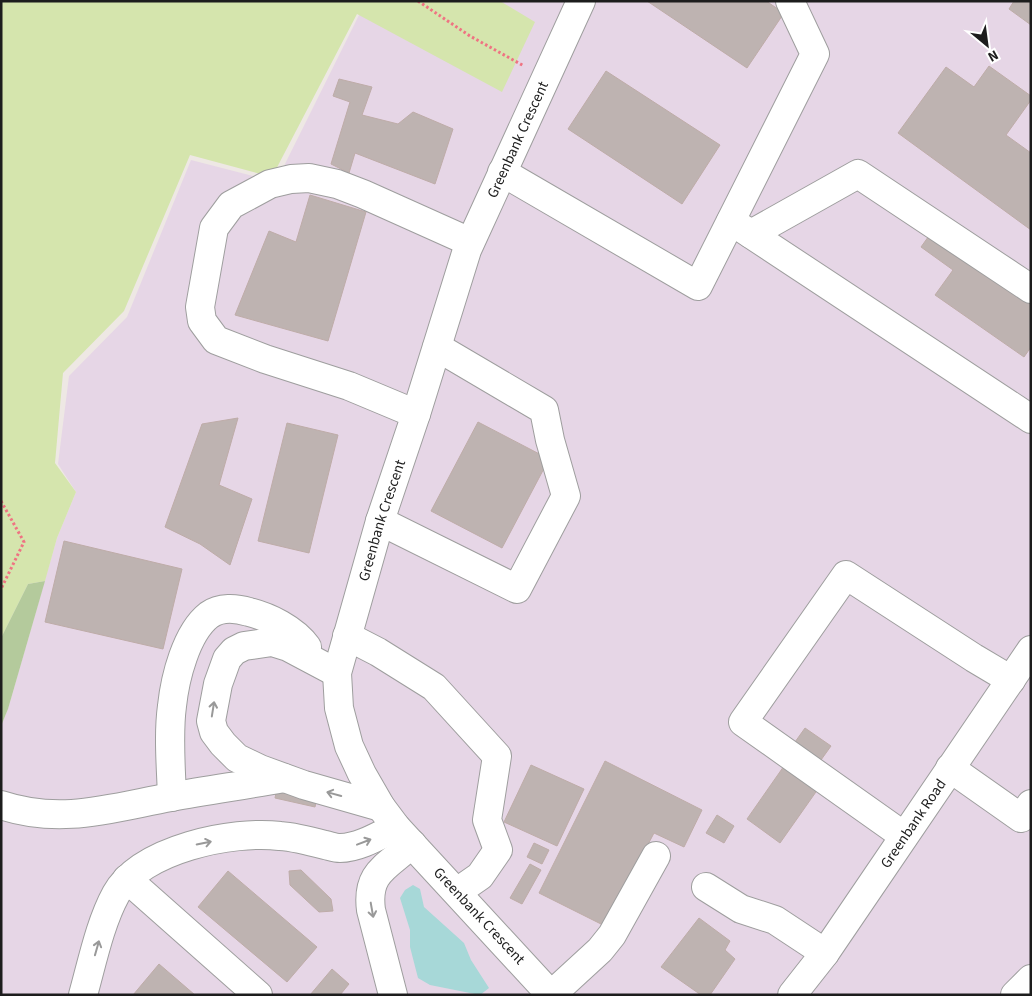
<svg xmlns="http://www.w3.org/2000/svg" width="1032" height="996" font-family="'Source Sans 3',sans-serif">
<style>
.industrial{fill:#e6d6e6}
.grass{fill:#d5e5ad}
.forest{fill:#b4ca9c}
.water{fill:#a7d8d8}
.building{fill:#beb3b1;stroke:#beaca8}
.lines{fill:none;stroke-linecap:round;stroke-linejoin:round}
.minor-casing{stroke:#9e9e9e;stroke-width:30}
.path{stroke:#ef7382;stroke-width:3;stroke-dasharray:2.5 2.5;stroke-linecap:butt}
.minor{stroke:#fff;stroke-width:28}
.oneway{stroke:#999}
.labels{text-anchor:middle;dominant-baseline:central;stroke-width:4.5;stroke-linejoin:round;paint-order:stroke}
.street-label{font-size:15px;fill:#1d1d1d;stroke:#fff}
</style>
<rect width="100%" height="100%" fill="#eee8e4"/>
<path class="industrial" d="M366,1H1031V995H1V726L8,709L57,538L76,492L58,464L69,376L127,317L191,160L276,182Z"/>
<path class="grass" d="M1,1H500L535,22L502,92L357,14L272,177L190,155L124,311L63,373L55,463L76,492L57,538L45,581L28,584L1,638Z"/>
<path class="forest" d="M45,581L8,709L1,726V638L28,584Z"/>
<path class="water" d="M413,885L420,889L424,907L464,943L471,960L489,988L480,995L430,985L418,978L410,947V930L400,898L405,890Z"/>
<path class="building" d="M647,1H766L784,13L747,68Z
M1014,1H1031V25L1009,9Z
M989,66L1031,96V100L1006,135L1031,153V230L898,133L946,67L974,87Z
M606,71L720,145L682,204L568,129Z
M339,79L372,87L362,115L398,124L413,112L453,129L435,184L355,153L349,173L331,164L350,102L333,96Z
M310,195L366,212L328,341L235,315L269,231L296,242Z
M931,233L1031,303V347L1024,357L935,295L953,270L921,247Z
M238,418L219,485L252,499L230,565L200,544L165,527L202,424Z
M478,422L549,459L502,548L431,511Z
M287,423L338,435L309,553L258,541Z
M64,541L182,569L163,649L45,622Z
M805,728L831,746L816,767L790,749Z
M605,761L702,810L684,847L654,833L605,926L539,893Z
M531,765L584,789L557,846L504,822Z
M784,766L818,789L780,843L747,819Z
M277,788L317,798L315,807L275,798Z
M717,815L734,826L724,843L706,833Z
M534,843L549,850L542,864L527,857Z
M530,864L541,870L522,904L510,898Z
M301,870L331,899L333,911L319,912L290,885L289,871Z
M228,871L317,947L287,982L198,907Z
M699,918L730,941L725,950L735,959L710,995H701L661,967Z
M159,964L195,995H133Z
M332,969L349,984L340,995H310Z"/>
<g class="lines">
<g class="minor-casing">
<g id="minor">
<path d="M502,172L698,286L815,54L790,1"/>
<path d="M731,221L1031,419"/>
<path d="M751,234L858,174L1031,289"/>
<path d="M416,414L349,386L265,359L216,340L202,321L200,307L214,228L231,205L270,184L291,179L309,178L337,184L363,194L470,242"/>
<path d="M380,521L517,589L566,496L550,440L544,410L437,347"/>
<path d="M347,636L378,652L434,687L497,756L487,820L498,850L480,876L457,892"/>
<path d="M337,673L288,647L272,642L244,646L234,651L227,659L218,684L211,721L214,732L223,744L237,758L260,769L304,785L381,807"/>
<path d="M950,768L1021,818L1031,804"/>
<path d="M172,797C171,767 168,735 172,706C175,678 186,633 209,615C220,607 236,608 249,612C269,617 294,629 307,647"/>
<path d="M1,805C61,825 111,808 171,797C208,790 246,785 284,778"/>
<path d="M904,836L743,722L846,575L974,658L1011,680"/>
<path d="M127,879L258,995"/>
<path d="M706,887L741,909L775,920L825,953"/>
<path d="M83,995C92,963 100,923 116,894C141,849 233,830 280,836C295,837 310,841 325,845C330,846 335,848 340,848C359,848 380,835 396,827"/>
<path d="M393,995L371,910C366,872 387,867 412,844"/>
<path id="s1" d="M551,995L396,827L381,807L362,774L349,746L339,708L337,673L380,521L416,414L467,250L581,1"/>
<path d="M551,995L600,950L612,935L656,856"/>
<path id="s2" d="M792,995L825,953L1031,650"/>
<path d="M1015,995L1031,979"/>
</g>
</g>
<path class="path" d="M418,1L470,36L524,66
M1,501L24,542L1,589"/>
<use href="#minor" class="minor"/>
</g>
<defs><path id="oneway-shaft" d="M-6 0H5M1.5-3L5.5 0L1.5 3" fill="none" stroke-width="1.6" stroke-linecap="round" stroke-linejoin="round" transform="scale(1.25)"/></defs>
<g class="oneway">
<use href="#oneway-shaft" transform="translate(213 709) rotate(-81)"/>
<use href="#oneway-shaft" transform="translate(334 794) rotate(-165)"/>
<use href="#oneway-shaft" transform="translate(364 842) rotate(-21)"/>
<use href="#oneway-shaft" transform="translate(204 843) rotate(-11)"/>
<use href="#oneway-shaft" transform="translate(372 910) rotate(80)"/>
<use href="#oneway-shaft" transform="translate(97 948) rotate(-74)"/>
</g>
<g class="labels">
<g class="street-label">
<text stroke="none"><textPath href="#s1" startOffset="961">Greenbank Crescent</textPath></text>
<text stroke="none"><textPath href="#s1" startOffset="556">Greenbank Crescent</textPath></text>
<text stroke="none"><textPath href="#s2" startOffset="210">Greenbank Road</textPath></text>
<text transform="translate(479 916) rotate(47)">Greenbank Crescent</text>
</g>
</g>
<rect width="1032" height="996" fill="none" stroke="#1d1d1d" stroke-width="5"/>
<g transform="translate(987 45) rotate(151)" stroke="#ffffff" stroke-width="4" paint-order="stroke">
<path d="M0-4L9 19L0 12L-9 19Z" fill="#1d1d1d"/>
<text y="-8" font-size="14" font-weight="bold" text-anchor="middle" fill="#1d1d1d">N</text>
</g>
</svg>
